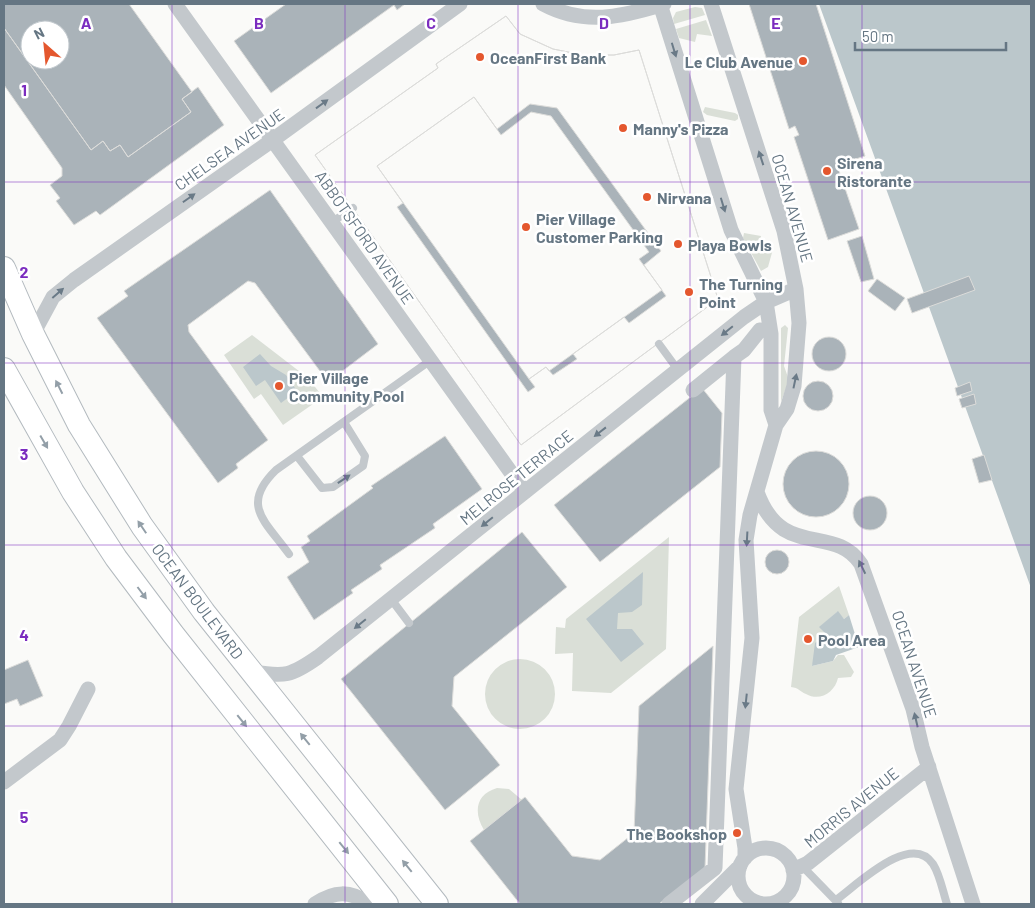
<svg xmlns="http://www.w3.org/2000/svg" width="1035" height="908" font-family="Barlow,sans-serif">
<style>
.green{fill:#dadfd7}
.water{fill:#bbc7cb}
.building{fill:#aab3b9;stroke:#dcdcda;fill-rule:evenodd}
.lines{fill:none;stroke-linecap:round;stroke-linejoin:round}
.secondary-casing{stroke:#b3babf;stroke-width:24}
.lane{stroke:#c3c8cc;stroke-width:8}
.street{stroke:#c3c8cc;stroke-width:15}
.secondary{stroke:#fff;stroke-width:22}
.oneway{fill:#6a7a87}
.oneway2{fill:#939fa8}
.grid{fill:none;stroke:#7b2cbf;stroke-width:1;stroke-opacity:0.55}
.poi-dot{fill:#e4572e;stroke:#fff;stroke-width:2}
.labels{text-anchor:middle;dominant-baseline:central;stroke-width:5;stroke-linejoin:round;paint-order:stroke}
.poi-label{font-size:16px;font-weight:bold;fill:#657683;stroke:#fff;text-anchor:start}
.street-label{font-size:16px;fill:#657683;stroke:#fff}
.grid-label{font-size:16px;text-anchor:middle;font-weight:bold;fill:#7b2cbf;stroke:#fff;stroke-width:5;stroke-linejoin:round;paint-order:stroke}
</style>
<rect width="100%" height="100%" fill="#fafaf8"/>
<path class="green" d="M695,7L702,8L705,15L674,24L673,18L676,12Z
M706,20L712,36L697,34L695,42L679,38L676,29Z
M705,107L735,113L738,115V119L735,121L707,115L703,112Z
M744,233L761,236L760,245L773,249L768,267L761,271L743,238Z
M785,325L788,328L784,366L789,380L781,402V328Z
M252,335L308,378L323,397L283,425L261,394L254,399L224,355Z
M669,537L666,649L611,693L572,691L573,653L555,654L556,627L565,628L566,619Z
M839,586L849,615L844,619L837,612L820,627L826,634L812,666L833,661L838,655H844L854,672L851,677L838,678C835,692 820,702 806,694C799,691 799,688 791,687L799,617Z
M485 694a35 35 0 1 1 70 0a35 35 0 1 1-70 0Z
M497,788L509,789L522,800L484,830C473,812 476,794 497,788Z"/>
<path class="water" d="M819,4H1031V588Z
M260,354L271,366L286,375L297,391L281,403L265,380L256,386L243,367Z
M643,572L642,605L632,612L618,613L617,629H632L644,644L621,662L586,619Z
M838,611L844,619L849,615L859,647L836,655L833,661L812,666L815,643L826,634L819,627Z"/>
<path class="building" d="M4,4H129L192,92L182,99L191,112L128,157L120,145L110,151L103,141L91,150L4,28ZM30,30H60V60H30Z
M286,4H405L397,10L394,5L271,93L234,41Z
M749,4H816L865,156L837,165L859,229L828,240L794,137L799,135L795,126L789,129Z
M506,16L520,34L553,49L583,55H614L639,50L718,299L521,445L315,155L438,68L436,64ZM474,97L497,129L530,104L557,108L661,251L644,265L666,296L629,323L624,317L573,354L577,359L553,375L546,367L529,379L535,387L528,392L397,207L403,203L377,166Z
M506,16L520,34L553,49L583,55H614L639,50L718,299L521,445L315,155L438,68L436,64Z
M4,28L91,150L103,141L110,151L120,145L128,157L191,112L182,99L198,87L224,125L100,215L96,211L74,225L56,201L60,198L50,185L62,176V168L4,85Z
M474,97L501,135L531,112L551,116L649,252L639,259L662,290L549,371L546,367L529,379L377,166Z
M270,190L378,344L328,382L255,283L248,281L188,325L189,332L268,440L236,464L238,468L218,483L97,318L128,296L124,291Z
M862,236L874,279L861,282L847,241Z
M969,276L975,290L912,313L907,299Z
M877,279L905,298L895,311L868,291Z
M812 354a17 17 0 1 1 34 0a17 17 0 1 1-34 0Z
M803 396a15 15 0 1 1 30 0a15 15 0 1 1-30 0Z
M970,382L972,391L957,396L955,388Z
M702,388L722,413L720,467L600,562L554,505Z
M974,394L976,404L962,408L959,399Z
M445,436L482,489L433,524L435,528L380,565L382,569L351,590L353,593L314,620L287,577L309,562L301,547L310,541L307,536L373,488L371,486Z
M783 484a33 33 0 1 1 66 0a33 33 0 1 1-66 0Z
M984,455L992,480L979,483L972,459Z
M853 513a17 17 0 1 1 34 0a17 17 0 1 1-34 0Z
M522,532L567,587L454,677L452,706L500,765L445,810L341,679Z
M765 562a12 12 0 1 1 24 0a12 12 0 1 1-24 0Z
M713,646L705,868L659,904H520L470,841L525,797L572,856L600,860L634,833L639,706Z
M28,660L43,696L20,706L17,699L4,704V670Z"/>
<g class="lines">
<g class="secondary-casing">
<path id="secondary" d="M4,268L33,334L79,425L142,526L204,612L437,904
M4,369L73,492L116,558L173,634L387,904"/>
</g>
<path class="lane" d="M332,222L353,208
M659,344L678,370
M297,456L322,488L333,487L363,466L365,456L344,422
M289,554C265,521 240,505 276,470L431,360
M391,599L409,623
M803,867L838,903
M836,900C857,885 911,831 933,864C940,875 943,892 947,904"/>
<path class="street" d="M175,4L525,492
M543,4C584,26 621,17 664,4
M660,4L731,230L766,302L771,334V410L776,425
M711,4L784,231L796,289L799,323L794,386L787,409L776,425L750,515L746,540L752,638L736,789L745,848V858
M33,334L53,297L74,280L274,139L460,4
M693,390L734,357
M757,492C782,561 834,523 861,564L913,709L922,747L973,904
M253,672C285,677 291,676 318,657L744,317L766,302L796,289
M4,782L60,740L69,726L88,689
M738 876a28 28 0 1 1 56 0a28 28 0 1 1-56 0Z
M793,870L808,863L929,767
M315,904C334,891 350,890 369,904
M669,904L715,868L734,357L744,350L760,330
M702,904L740,866"/>
<use href="#secondary" class="secondary"/>
</g>
<defs><path id="oneway-solid" d="M-6-.8H1V-3.2L6.5 0L1 3.2V.8H-6Z" transform="scale(1.25)"/></defs>
<g class="oneway">
<use href="#oneway-solid" transform="translate(674 50) rotate(73)"/>
<use href="#oneway-solid" transform="translate(322 104) rotate(-36)"/>
<use href="#oneway-solid" transform="translate(761 158) rotate(-108)"/>
<use href="#oneway-solid" transform="translate(189 198) rotate(-35)"/>
<use href="#oneway-solid" transform="translate(723 205) rotate(73)"/>
<use href="#oneway-solid" transform="translate(58 293) rotate(-41)"/>
<use href="#oneway-solid" transform="translate(727 331) rotate(141)"/>
<use href="#oneway-solid" transform="translate(795 381) rotate(-78)"/>
<use href="#oneway-solid" transform="translate(600 432) rotate(142)"/>
<use href="#oneway-solid" transform="translate(344 479) rotate(-34)"/>
<use href="#oneway-solid" transform="translate(487 522) rotate(141)"/>
<use href="#oneway-solid" transform="translate(747 539) rotate(93)"/>
<use href="#oneway-solid" transform="translate(862 567) rotate(-116)"/>
<use href="#oneway-solid" transform="translate(360 624) rotate(141)"/>
<use href="#oneway-solid" transform="translate(746 701) rotate(96)"/>
<use href="#oneway-solid" transform="translate(916 720) rotate(-103)"/>
</g>
<g class="oneway2">
<use href="#oneway-solid" transform="translate(59 387) rotate(-117)"/>
<use href="#oneway-solid" transform="translate(44 442) rotate(60)"/>
<use href="#oneway-solid" transform="translate(142 527) rotate(-124)"/>
<use href="#oneway-solid" transform="translate(142 593) rotate(53)"/>
<use href="#oneway-solid" transform="translate(242 721) rotate(51)"/>
<use href="#oneway-solid" transform="translate(305 739) rotate(-129)"/>
<use href="#oneway-solid" transform="translate(344 848) rotate(51)"/>
<use href="#oneway-solid" transform="translate(407 866) rotate(-129)"/>
</g>
<path class="grid" d="M172,4V904M345,4V904M518,4V904M690,4V904M862,4V904M4,182H1031M4,363H1031M4,545H1031M4,726H1031"/>
<g class="poi-dot">
<circle cx="480" cy="57" r="5"/>
<circle cx="803" cy="61" r="5"/>
<circle cx="623" cy="128" r="5"/>
<circle cx="827" cy="171" r="5"/>
<circle cx="647" cy="197" r="5"/>
<circle cx="526" cy="227" r="5"/>
<circle cx="678" cy="244" r="5"/>
<circle cx="689" cy="292" r="5"/>
<circle cx="279" cy="386" r="5"/>
<circle cx="808" cy="639" r="5"/>
<circle cx="737" cy="833" r="5"/>
</g>
<g class="labels">
<g class="poi-label">
<text x="490" y="57">OceanFirst Bank</text>
<text x="793" y="61" text-anchor="end">Le Club Avenue</text>
<text x="633" y="128">Manny's Pizza</text>
<text x="837" y="162">Sirena<tspan x="837" dy="18">Ristorante</tspan></text>
<text x="657" y="197">Nirvana</text>
<text x="536" y="218">Pier Village<tspan x="536" dy="18">Customer Parking</tspan></text>
<text x="688" y="244">Playa Bowls</text>
<text x="699" y="283">The Turning<tspan x="699" dy="18">Point</tspan></text>
<text x="289" y="377">Pier Village<tspan x="289" dy="18">Community Pool</tspan></text>
<text x="818" y="639">Pool Area</text>
<text x="727" y="833" text-anchor="end">The Bookshop</text>
</g>
<g class="street-label">
<text transform="translate(229 149) rotate(-35)">CHELSEA AVENUE</text>
<text transform="translate(793 208) rotate(74)">OCEAN AVENUE</text>
<text transform="translate(365 237) rotate(55)">ABBOTSFORD AVENUE</text>
<text transform="translate(516 477) rotate(-39)">MELROSE TERRACE</text>
<text transform="translate(198 601) rotate(53)">OCEAN BOULEVARD</text>
<text transform="translate(915 664) rotate(72)">OCEAN AVENUE</text>
<text transform="translate(851 807) rotate(-39)">MORRIS AVENUE</text>
</g>
</g>
<g class="grid-label">
<text x="86" y="29">A</text>
<text x="259" y="29">B</text>
<text x="431" y="29">C</text>
<text x="604" y="29">D</text>
<text x="776" y="29">E</text>
<text x="24" y="96">1</text>
<text x="24" y="278">2</text>
<text x="24" y="460">3</text>
<text x="24" y="641">4</text>
<text x="24" y="823">5</text>
</g>
<rect width="1035" height="908" fill="none" stroke="#657683" stroke-width="10"/>
<g transform="translate(45 45) rotate(333)"><circle r="24" fill="#ffffff" stroke="#c1c8cd"/>
<path d="M0-4L9 19L0 12L-9 19Z" fill="#e4572e"/>
<text y="-8" font-size="14" font-weight="bold" text-anchor="middle" fill="#657683">N</text>
</g>
<path d="M855 42v8h151v-8" fill="none" stroke="#657683" stroke-width="2.5"/>
<text x="862" y="42" font-size="15" fill="#657683" stroke="#ffffff" stroke-width="4" paint-order="stroke">50 m</text>
</svg>
